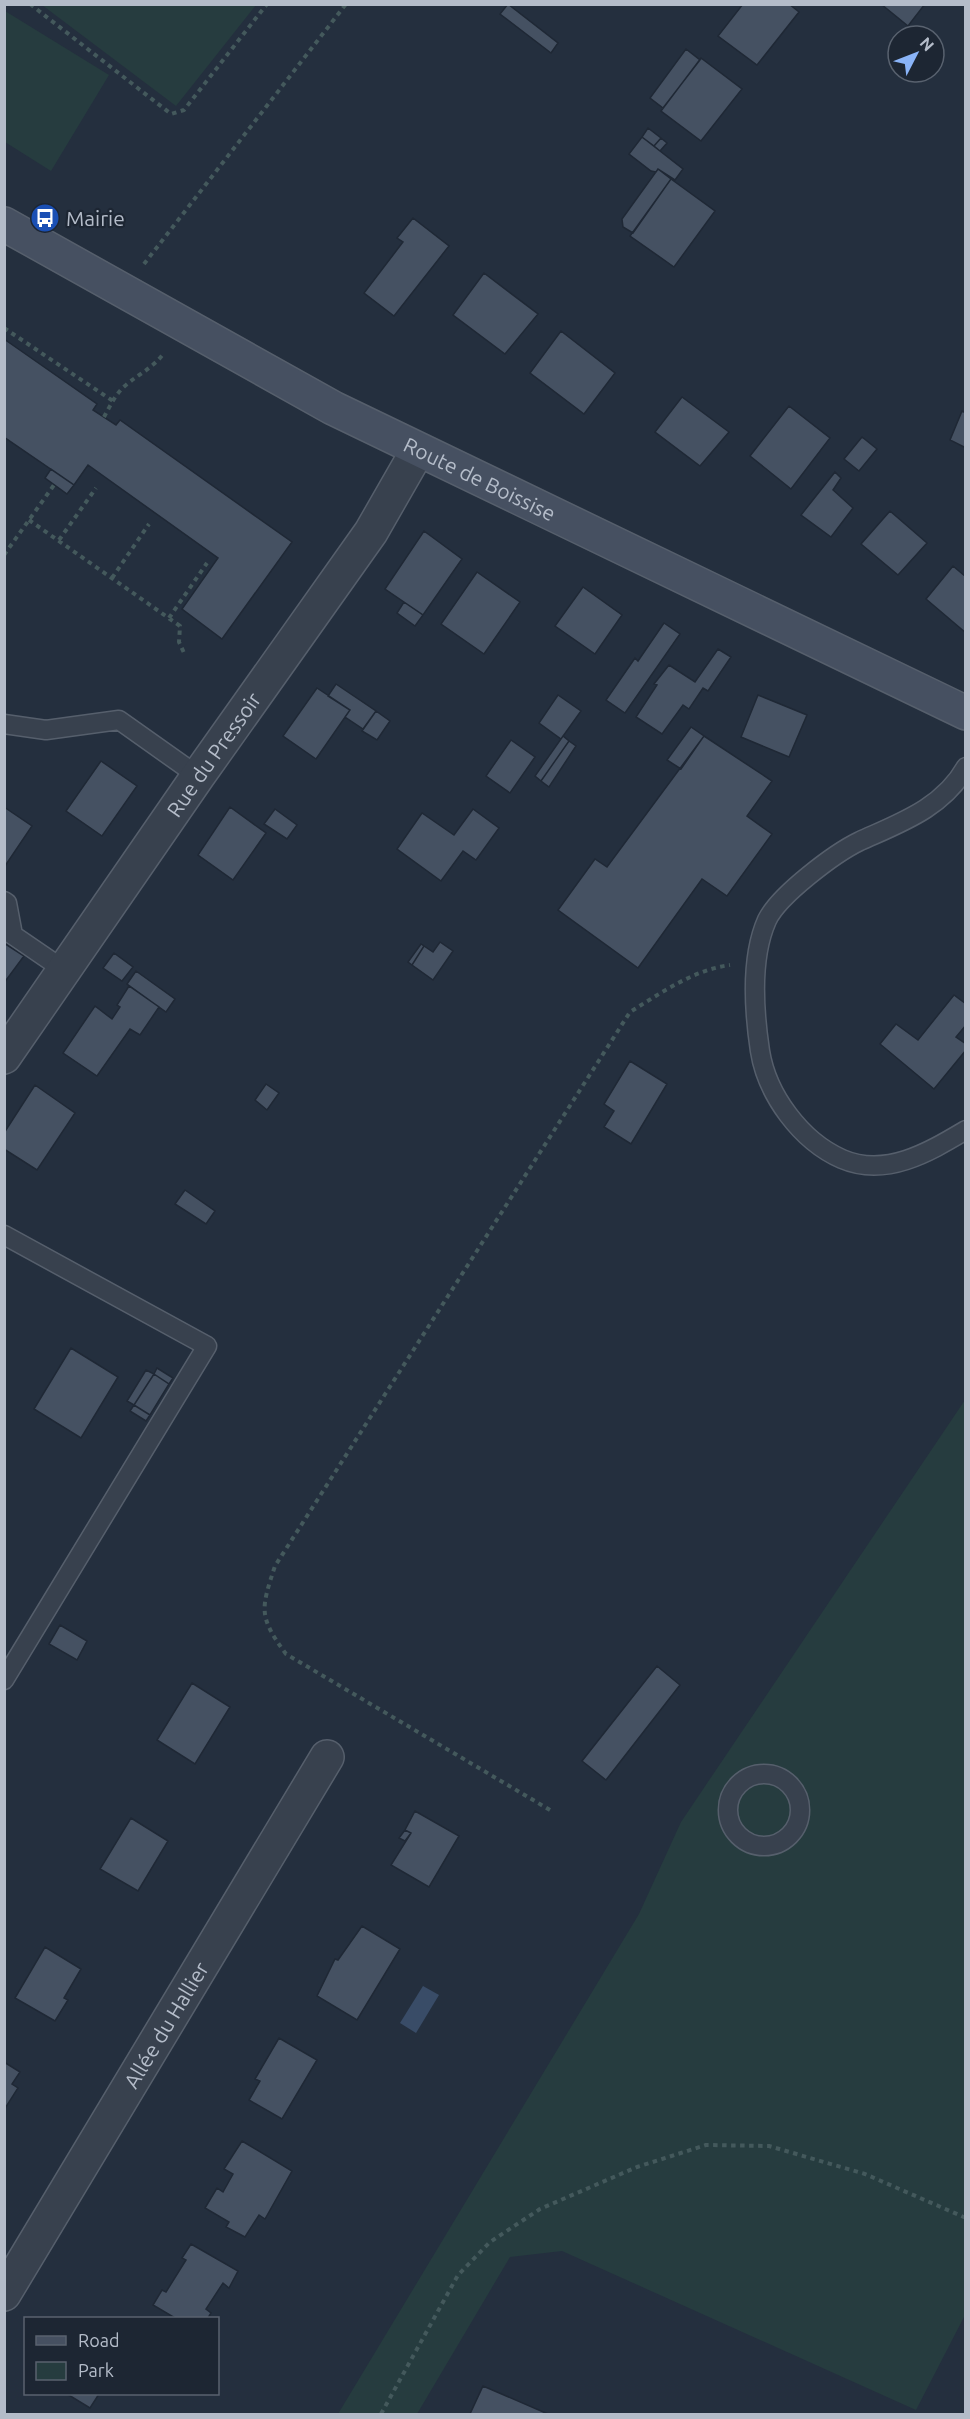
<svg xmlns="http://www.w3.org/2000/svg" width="970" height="2419" font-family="Ubuntu,sans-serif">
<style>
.green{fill:#263c3f}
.water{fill:#394c67}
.building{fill:#455162;stroke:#1f2835;stroke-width:1.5}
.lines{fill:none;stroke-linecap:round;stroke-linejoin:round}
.lane-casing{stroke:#565f6c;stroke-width:21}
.street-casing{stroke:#565f6c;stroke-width:36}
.secondary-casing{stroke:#565f6c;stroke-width:36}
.path{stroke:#44595c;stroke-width:4;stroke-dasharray:4.5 4.5;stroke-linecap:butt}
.lane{stroke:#38414e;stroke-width:18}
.street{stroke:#38414e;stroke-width:33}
.secondary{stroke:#465061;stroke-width:33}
.labels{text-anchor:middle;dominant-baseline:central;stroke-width:4.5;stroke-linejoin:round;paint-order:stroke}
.poi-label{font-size:21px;fill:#b4bcc9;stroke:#1d2633;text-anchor:start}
.street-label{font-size:21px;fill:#b4bcc9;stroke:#1d2633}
</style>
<rect width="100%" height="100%" fill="#242f3e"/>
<path class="green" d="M42,5H256L176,106Z
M5,11L109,75L51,171L5,142Z
M965,1400V2315L916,2410L562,2251L510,2257L417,2414H338L639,1914L681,1822Z"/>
<path class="water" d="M423,1986L439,1995L416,2033L400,2023Z"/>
<path class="building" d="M508,4L558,43L551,53L500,14Z
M743,4H789L799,12L757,65L718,36Z
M881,4H925L908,26Z
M686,49L700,60L663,108L650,98Z
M701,58L742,89L701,141L661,111Z
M648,128L661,138L654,146L642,137Z
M642,137L683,169L675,180L658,169L656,172L651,171L629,154Z
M661,138L667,143L660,151L654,146Z
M658,169L671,179L633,233L623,227L622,219Z
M671,179L715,211L674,267L630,236Z
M41,208L57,218L52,225L37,216Z
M413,218L449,246L394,316L364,293L403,242L397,238Z
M484,273L538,314L505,354L453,315Z
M561,331L615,373L584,414L530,373Z
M4,339L97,404L93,410L116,425L120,420L292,542L222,639L182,609L218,558L88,465L74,485L4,437Z
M682,397L729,432L700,466L655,432Z
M789,406L830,438L791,489L750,456Z
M962,411L966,413V448L950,440Z
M862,437L877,449L859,471L844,459Z
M51,469L74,485L67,494L45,478Z
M835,472L841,478L833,490L853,508L831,537L801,515Z
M890,511L927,543L898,575L861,544Z
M424,531L462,559L423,615L385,589Z
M953,566L966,577V633L926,599Z
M477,572L520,602L484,654L441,624Z
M583,587L622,615L595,654L555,626Z
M404,602L423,615L415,626L397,613Z
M664,623L680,634L625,713L606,700L635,658L638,661Z
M718,649L731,657L708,691L703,688L689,709L683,705L662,734L636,717L657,685L654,684L669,665L695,682Z
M336,684L376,711L363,729L345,717L350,710L328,696Z
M317,688L350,710L316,759L283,736Z
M558,695L581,711L561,739L539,723Z
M758,695L807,715L789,757L741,737Z
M376,711L390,721L377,740L362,731Z
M691,727L704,736L681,769L667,760Z
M563,736L569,741L541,781L535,776Z
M704,736L772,781L747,816L772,834L727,896L702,879L638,968L558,910L595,859L607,867Z
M511,740L535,757L510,793L486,776Z
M569,741L576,746L549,787L541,781Z
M101,761L137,786L102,836L66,811Z
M4,807L32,826L5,866H4Z
M230,807L266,833L233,880L198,855Z
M275,809L297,825L287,839L264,824Z
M473,809L499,828L476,860L463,851L441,881L397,849L422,813L454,835Z
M440,942L453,951L433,980L412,965L424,946L433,952Z
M4,943L24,956L4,983Z
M421,944L424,946L412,965L408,962Z
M114,953L133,967L122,981L103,968Z
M136,971L175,999L166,1012L127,984Z
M129,986L159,1007L140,1035L130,1029L97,1076L63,1053L95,1006L112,1019L120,1007L117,1005Z
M954,995L966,1004V1025L956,1037L966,1044V1050L934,1089L880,1044L896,1024L918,1040Z
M630,1061L667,1084L631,1144L604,1127L614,1111L604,1104Z
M266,1084L279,1093L267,1110L255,1100Z
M35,1085L75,1113L37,1170L4,1149V1133Z
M185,1190L215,1211L206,1224L175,1204Z
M71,1348L118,1377L81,1438L34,1409Z
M157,1368L173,1378L169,1384L154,1374Z
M146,1370L154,1374L134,1405L127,1401Z
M154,1374L169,1384L150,1415L134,1405Z
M134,1405L150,1415L146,1421L130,1411Z
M60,1625L87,1641L77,1660L49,1644Z
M657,1666L680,1685L606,1780L582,1761Z
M192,1683L230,1707L195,1764L157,1740Z
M415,1811L459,1836L429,1887L391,1865L411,1833L405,1830Z
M131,1818L168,1841L138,1891L100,1869Z
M405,1830L411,1833L405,1841L399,1838Z
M362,1926L400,1949L357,2020L317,1996L335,1959L338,1960Z
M45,1947L81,1969L64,1998L68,2000L55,2021L15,1998Z
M279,2038L317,2060L282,2119L249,2100L260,2081L255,2079Z
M4,2062L20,2072L12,2084L18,2088L4,2110Z
M242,2141L292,2171L265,2219L259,2215L245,2237L226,2227L229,2222L205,2208L217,2188L223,2192L233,2174L224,2169Z
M191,2244L238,2271L229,2288L223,2283L206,2309L211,2313L208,2318H175L153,2305L162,2290L166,2292L186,2260L182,2258Z
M483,2386L548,2414H470Z
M67,2394H99L90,2408Z"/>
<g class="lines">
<g class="lane-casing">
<path id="lane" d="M4,724L46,730L119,720L198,776
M966,767C943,808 900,823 860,841C835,853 779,895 767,920C750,958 754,1011 760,1051C767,1095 801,1141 842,1159C886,1178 929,1152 966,1130
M4,901L7,903L13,935
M4,929L64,970
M4,1235L207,1346L4,1680
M728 1810a36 36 0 1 1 72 0a36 36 0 1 1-72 0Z"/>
</g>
<g class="street-casing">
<g id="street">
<path id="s1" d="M4,1057L198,776L371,532L418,450"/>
<path id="s2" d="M4,2294L327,1757"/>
</g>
</g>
<g class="secondary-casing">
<g id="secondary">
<path id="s3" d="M4,224L333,408L966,713"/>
</g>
</g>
<path class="path" d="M30,4L171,114L184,110L267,4
M144,264L346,4
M4,328L113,401
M104,417C110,406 116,393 126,385C140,373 153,368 164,353
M29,520L180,626L179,642L185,655
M59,540L96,488
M4,555L54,485
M112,578L149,524
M169,618L207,563
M550,1810L286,1654C258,1616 261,1609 275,1566L630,1012C661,993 693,970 730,965
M381,2414L458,2275L490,2242L540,2209L637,2167L706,2145L769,2146L865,2174L966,2218"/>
<use href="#lane" class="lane"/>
<use href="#street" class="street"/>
<use href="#secondary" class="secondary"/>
</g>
<defs>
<g id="bus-disc" transform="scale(1.5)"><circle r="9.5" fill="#1a4fb4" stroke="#1d2633"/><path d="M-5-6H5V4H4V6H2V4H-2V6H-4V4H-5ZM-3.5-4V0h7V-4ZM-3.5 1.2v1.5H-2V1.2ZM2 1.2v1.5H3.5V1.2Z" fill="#fff"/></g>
</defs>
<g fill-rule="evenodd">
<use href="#bus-disc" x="45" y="218"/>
</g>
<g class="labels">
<g class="poi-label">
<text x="66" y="218">Mairie</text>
</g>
<g class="street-label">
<text stroke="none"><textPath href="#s3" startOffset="540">Route de Boissise</textPath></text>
<text stroke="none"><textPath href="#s1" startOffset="368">Rue du Pressoir</textPath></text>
<text stroke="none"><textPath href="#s2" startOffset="314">Allée du Hallier</textPath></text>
</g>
</g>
<rect width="970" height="2419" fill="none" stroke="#b4bcc9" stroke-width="12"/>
<rect x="24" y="2317" width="195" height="78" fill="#1d2633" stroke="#59626f" stroke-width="1.5"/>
<rect x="36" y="2336" width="30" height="9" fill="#465061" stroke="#59626f" stroke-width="1.5"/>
<text x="78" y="2347" font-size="18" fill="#b4bcc9">Road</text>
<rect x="36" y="2362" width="30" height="18" fill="#263c3f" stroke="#59626f" stroke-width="1.5"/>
<text x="78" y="2377" font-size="18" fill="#b4bcc9">Park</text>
<g transform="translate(916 54) rotate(48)"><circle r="28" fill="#1d2633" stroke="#59626f" stroke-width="1.5"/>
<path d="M0-4.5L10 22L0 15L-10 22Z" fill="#8ab4f8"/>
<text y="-9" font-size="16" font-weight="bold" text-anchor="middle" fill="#b4bcc9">N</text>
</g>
</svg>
